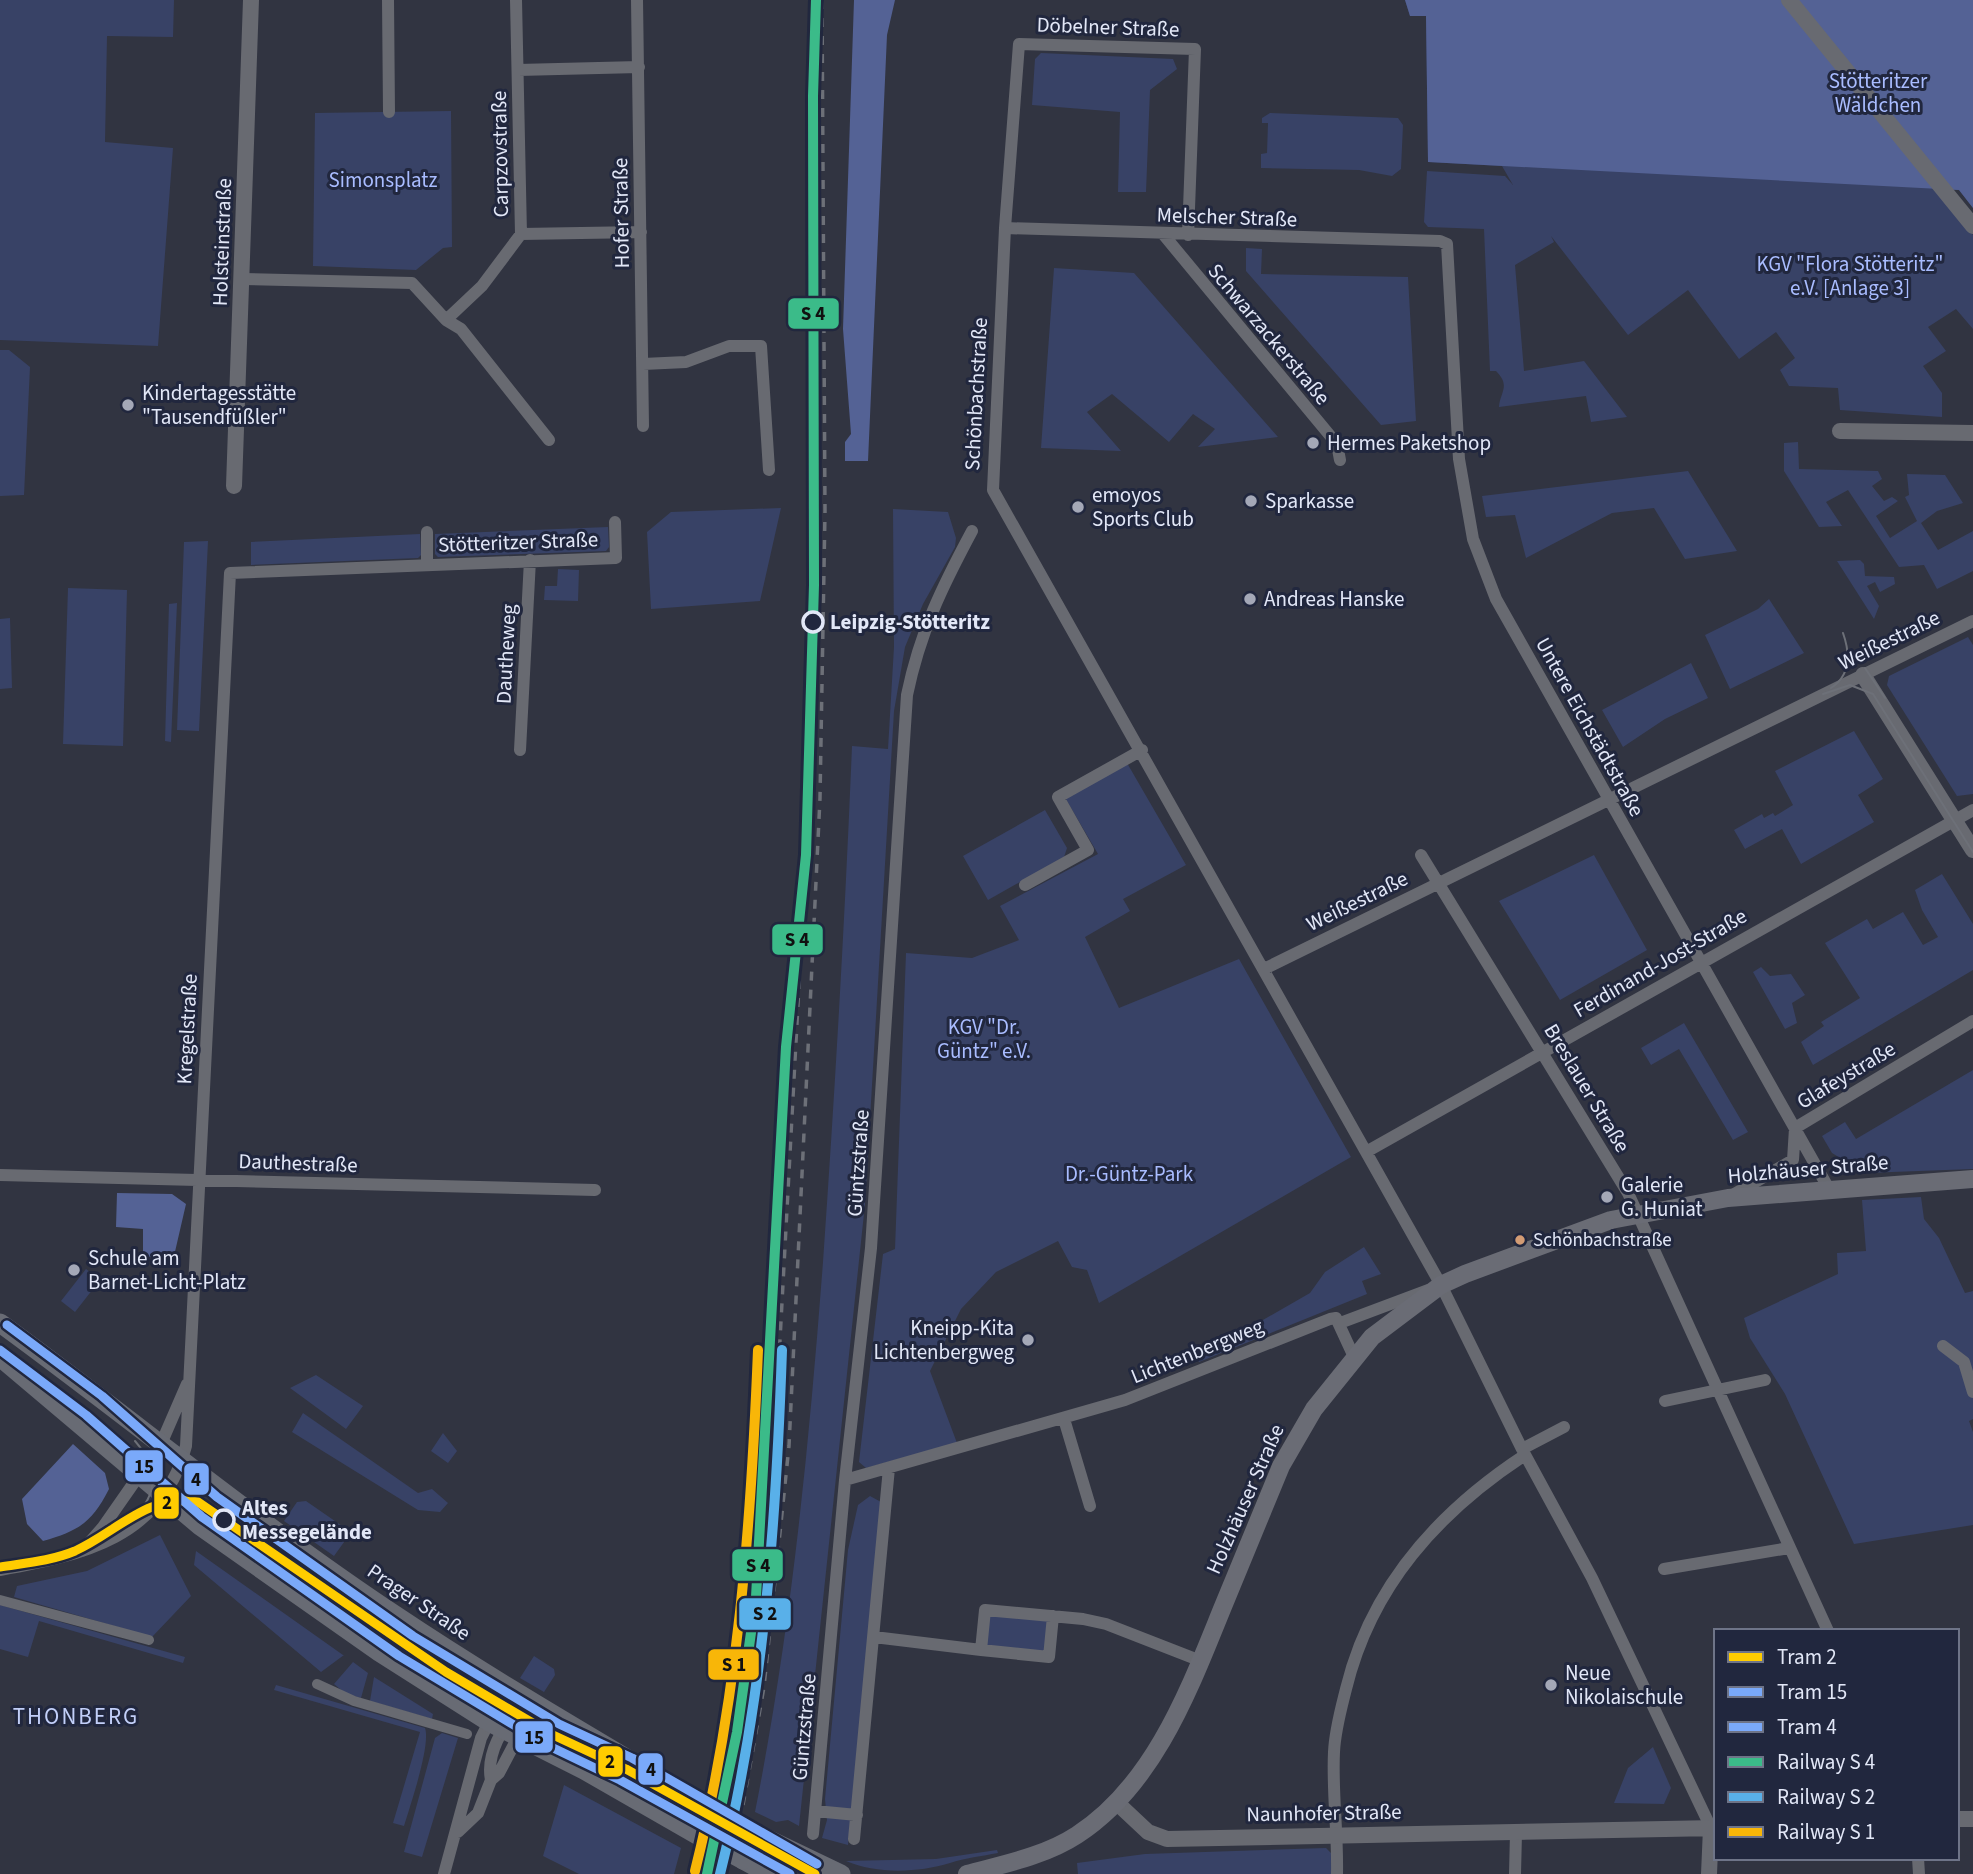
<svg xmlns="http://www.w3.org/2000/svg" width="1973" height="1874" font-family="'Source Sans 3',sans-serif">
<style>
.green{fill:#384266}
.forest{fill:#546295}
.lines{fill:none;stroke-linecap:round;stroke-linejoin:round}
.pedestrian{stroke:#686a71;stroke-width:10}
.minor{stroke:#686a71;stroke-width:12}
.tertiary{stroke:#686a71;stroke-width:16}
.secondary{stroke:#6a6c75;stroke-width:18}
.primary{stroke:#686b74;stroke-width:19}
.tram{stroke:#6d7078;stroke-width:2}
.rail{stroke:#6d7078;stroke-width:3.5;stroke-dasharray:9 9;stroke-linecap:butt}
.primary-bridge{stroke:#686b74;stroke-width:19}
.rail-1-casing{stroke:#21273e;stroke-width:16}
.rail-2-casing{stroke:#21273e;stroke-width:16}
.rail-3-casing{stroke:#21273e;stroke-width:16}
.rail-1{stroke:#3bbb89;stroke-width:10}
.rail-2{stroke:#59b0e9;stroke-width:10}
.rail-3{stroke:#f8b608;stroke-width:10}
.tram-1-casing{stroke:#21273e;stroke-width:14}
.tram-2-casing{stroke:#21273e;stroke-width:14}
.tram-3-casing{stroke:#21273e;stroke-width:14}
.tram-1{stroke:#fc0;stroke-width:9}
.tram-2{stroke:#7aa9fa;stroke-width:9}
.tram-3{stroke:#7aa9fa;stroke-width:9}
.poi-dot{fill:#a4a8b7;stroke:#21273e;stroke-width:2.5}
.stop-dot{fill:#21273e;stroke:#e2e7f7;stroke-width:3.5}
.bus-dot{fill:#d39c74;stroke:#21273e;stroke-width:2.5}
.labels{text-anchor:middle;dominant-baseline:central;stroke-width:6;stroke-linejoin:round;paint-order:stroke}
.bus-label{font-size:19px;fill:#e2e7f7;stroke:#21273e;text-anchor:start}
.street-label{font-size:21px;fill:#e2e7f7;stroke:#21273e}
.park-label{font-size:21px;fill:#a9bcff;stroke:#21273e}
.poi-label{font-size:21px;fill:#e2e7f7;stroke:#21273e;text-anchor:start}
.stop-label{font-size:21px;font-weight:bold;fill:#e2e7f7;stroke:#21273e;text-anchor:start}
.neighbourhood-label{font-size:23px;letter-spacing:2px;fill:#c2cff8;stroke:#21273e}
.line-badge{stroke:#21273e;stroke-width:2.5}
.pale-badge-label{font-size:19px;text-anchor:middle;font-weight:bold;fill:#111}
</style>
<rect width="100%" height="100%" fill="#313441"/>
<path class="green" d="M0,0H174L173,37L107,36L105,142L173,148L158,346L0,340Z
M1405,0H1973V208L1959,190H1938L1973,235V329L1956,309L1928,327L1946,351L1923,366L1942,393V417L1840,410L1838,388L1789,386L1780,370L1795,358L1776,332L1739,359L1688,290L1628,335L1551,236L1554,242L1515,265L1524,371L1584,361L1627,417L1591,422L1586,396L1499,407C1500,392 1511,386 1496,371H1490L1484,229L1428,227L1424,222L1427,171L1505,176L1513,185L1502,166L1428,162L1426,16H1410Z
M1041,53L1173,59L1177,69L1150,90L1146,192H1118L1120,112L1032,105L1035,59Z
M451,111L452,247L443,248L416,270L313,266L315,113Z
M1270,113L1398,118L1403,125L1401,169L1392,176L1359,170L1261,168V154L1267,153L1268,123H1262V118Z
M1246,248L1262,249L1261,274L1408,277L1416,421L1381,425L1246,271Z
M1054,268L1134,273L1278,437L1198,447L1215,429L1193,414L1169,442L1112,394L1087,412L1121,451L1041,448Z
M0,350H9L30,367L24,495L0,496Z
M1798,442L1799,469L1878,471L1882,479L1872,486L1884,501L1892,497L1898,501L1876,516L1890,538L1917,521L1905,497L1909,495L1907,474L1945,475L1963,503L1937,511L1921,523L1938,550L1973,531V571L1937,589L1924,565L1899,567L1848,490L1826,502L1842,526L1819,527L1784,471V443Z
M1688,471L1737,551L1685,559L1654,508L1612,513L1526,558L1515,515L1486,517L1482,496Z
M781,508L760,601L651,609L647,532L671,512Z
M893,509L948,512L956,538L955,547L923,604L905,647L894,711L865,1204L799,1826L788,1820L776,1822L755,1812C791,1630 809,1447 823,1262C835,1090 845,918 852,746L888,749L894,647Z
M608,527L609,547L606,551L438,557L435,554V534Z
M420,534L421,555L418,558L251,565V542Z
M208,541L199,731L177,730L184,542Z
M1860,560L1864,564L1865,576L1894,577L1895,584L1880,592L1875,582L1867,586L1879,606L1874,619L1837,561Z
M558,569L579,570L578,601L544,600L545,586H557Z
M68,588L127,590L123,746L63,744Z
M1769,599L1804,653L1730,689L1705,635L1758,609Z
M177,603L171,742L165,741L169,604Z
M10,618L12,688L0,689V619Z
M1968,637L1973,645V794L1957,796L1887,685L1889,676Z
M1691,663L1708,698L1665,719L1623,747L1602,710Z
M1854,731L1883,779L1858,795L1874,822L1801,864L1782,829L1745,849L1734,830L1762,814L1764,818L1773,813L1775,816L1793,805L1775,771Z
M1127,763L1186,865L1123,899L1130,911L1085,937L1119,1008L1239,959L1351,1157L1099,1303L1087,1270L1072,1267L1058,1241L996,1272L961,1309L930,1371L957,1443L866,1468L859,1462L883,1254L895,1249L906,953L972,958L1019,940L1000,906L1098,854L1064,796Z
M1045,810L1067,848L1064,857L988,900L963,856Z
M1594,855L1647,950L1560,1000L1499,901Z
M1942,874L1973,924V970L1813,1065L1801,1042L1824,1026L1821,1022L1860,998L1825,943L1867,919L1873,929L1903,912L1923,945L1938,937L1922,910L1915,890Z
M1761,967L1770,976L1791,974L1805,995L1792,1003L1797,1023L1785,1029L1753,972Z
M1684,1023L1748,1132L1733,1140L1679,1049L1651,1065L1641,1048Z
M1973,1070V1169L1865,1173L1832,1153L1822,1136L1845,1122L1856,1139Z
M1921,1197L1924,1219L1939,1238L1965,1293L1973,1291V1419L1969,1421L1973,1432V1525L1854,1544L1785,1394L1750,1338L1744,1318L1838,1274L1837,1253L1866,1251L1862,1200Z
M1364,1247L1381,1274L1362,1281L1367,1294L1199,1362L1197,1358L1310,1293L1325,1272Z
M86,1269L100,1280L75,1312L61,1301Z
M316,1375L363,1406L346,1429L290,1388Z
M303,1413L418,1493L432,1489L448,1503L440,1512L418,1510L292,1432Z
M443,1433L457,1451L448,1463L431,1451Z
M870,1496L881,1502L848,1845L822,1838L827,1820L825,1799L848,1550L858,1505Z
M306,1501L345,1528L347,1538L334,1556L284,1521L297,1502Z
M160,1535L191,1596L152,1637L14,1597L17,1586L87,1571Z
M196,1551L343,1655H344L321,1672L194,1565Z
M0,1605L185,1657L183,1663L39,1621L28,1657L0,1649Z
M987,1614L1049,1620L1046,1654L985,1647Z
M534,1656L554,1669L555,1675L544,1692L520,1678Z
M353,1662L368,1673L361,1698L346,1694L334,1684Z
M374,1677L433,1714L432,1719L370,1701Z
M276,1685L425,1728C431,1745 410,1806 404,1826L393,1823L420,1732L274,1690Z
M442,1733L458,1738L422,1857L404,1852L435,1738Z
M1653,1747L1671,1788L1664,1804L1614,1803L1628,1768Z
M564,1785L681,1848L674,1874H579L543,1856Z
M1326,1848L1332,1854V1874H1078L1077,1863L1145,1854Z
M997,1850L998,1853C982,1856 965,1858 950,1863C917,1873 876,1874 846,1861L936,1859Z"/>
<path class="forest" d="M854,0H895L887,35L868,461H845V442L851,434L843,329Z
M1405,0H1973V208L1959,190L1428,162L1426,16H1410Z
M117,1193L172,1194L186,1204L174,1256L143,1257V1229L116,1227Z
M73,1444L105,1473L109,1489C92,1523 78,1531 43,1541L27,1524L22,1499Z"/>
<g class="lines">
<path class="pedestrian" d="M0,1600L149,1640
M317,1684L354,1701L467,1734"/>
<path class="minor" d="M388,0L389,112
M637,0L643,426
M518,70L639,67
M1005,228L1440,241L1447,244L1459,459L1473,539L1496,599L1829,1189
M521,234L641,232
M1163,234L1337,444L1340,460
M1188,235L1195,49L1019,44L1005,228L993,490L1441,1285L1522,1449L1592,1578L1711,1828
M241,279L412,283L446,320L461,329L549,440
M446,320L482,286L521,234L516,0
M643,364L686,362L729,346H761L769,470
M427,532V564
M520,750L530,560
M1421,855L1628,1193L1828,1631
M1025,885L1088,850L1058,797L1142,750
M1264,969L1973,621
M1366,1152L1973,810
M0,1175L595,1190
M1731,1196L1793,1160L1795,1128L1973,1021
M1340,1323L1428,1290
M1943,1346L1964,1362L1973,1392
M1665,1401L1765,1380
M1064,1419L1090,1506
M1522,1449L1564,1427
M845,1480L1125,1400L1330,1319L1336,1318L1354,1357
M82,1551L103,1527L161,1444L187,1384
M1664,1569L1789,1548
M0,1570C83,1555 162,1538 186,1446L230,573L616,558L615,522
M874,1637L981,1650L985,1610L1083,1619L1106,1624L1201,1661
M981,1650L1049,1657L1053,1616
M491,1780C485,1750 507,1723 524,1699
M815,1811L857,1815
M458,1832L478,1813L491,1780L499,1773L518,1737
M813,1834L845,1480L871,1248L907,695C920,632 942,587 972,531
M854,1839L889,1468
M1918,1858L1919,1874
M444,1874L481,1738L489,1722L513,1692
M1337,1874C1338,1833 1332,1792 1334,1752C1335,1730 1341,1709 1346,1689C1371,1586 1438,1512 1525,1455
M1515,1874L1516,1833"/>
<path class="tertiary" d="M1789,0L1973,226
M1840,431L1973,433
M234,486L251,0
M1863,675L1973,850
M1116,1802L1148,1832L1167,1839L1716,1828
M1957,1819H1973
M1709,1874L1711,1828"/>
<path class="secondary" d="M967,1874C1004,1864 1045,1856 1077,1835C1154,1785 1189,1690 1222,1609C1241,1562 1261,1514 1281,1466L1314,1409L1372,1337L1441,1285L1465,1274L1611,1220L1728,1198L1973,1179"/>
<path class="primary" d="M0,1323C133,1420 258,1524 395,1615C492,1680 593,1738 693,1798
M0,1357L200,1526L379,1652L489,1722L584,1770L699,1836
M751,1831L841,1874
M743,1860L769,1874"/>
<path class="tram" d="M1865,668L1885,698
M1831,688C1851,675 1850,653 1843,633
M1823,694L1850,685L1873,694L1973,852
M116,1533C152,1507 167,1478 135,1441"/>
<path class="rail" d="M767,1582L806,855
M743,1805L764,1687L789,1446L820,798L825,511L822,0
M717,1874L719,1865"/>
<path class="primary-bridge" d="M693,1798L751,1831
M699,1836L743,1860"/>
<g class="rail-1-casing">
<path id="rail-1" d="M707,1874L737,1732L756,1597L786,1047L806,855L814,585L813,96L816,0"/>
</g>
<g class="rail-2-casing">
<path id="rail-2" d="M720,1874C763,1702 776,1528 782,1350"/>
</g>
<g class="rail-3-casing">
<path id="rail-3" d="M695,1871C738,1699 751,1526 758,1350"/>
</g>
<use href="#rail-1" class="rail-1"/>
<use href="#rail-2" class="rail-2"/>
<use href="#rail-3" class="rail-3"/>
<g class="tram-1-casing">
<path id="tram-1" d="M0,1567C25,1563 51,1561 75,1551C117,1532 148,1493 198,1502L446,1672L553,1735L626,1769L815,1874"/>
</g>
<g class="tram-2-casing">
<path id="tram-2" d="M0,1350L86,1415L202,1517L399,1656L547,1745L620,1780L790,1874"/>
</g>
<g class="tram-3-casing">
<path id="tram-3" d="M7,1325L102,1396L217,1497L413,1636L559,1724L632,1758L817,1864"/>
</g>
<use href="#tram-1" class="tram-1"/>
<use href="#tram-2" class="tram-2"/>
<use href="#tram-3" class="tram-3"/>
</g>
<g class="poi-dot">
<circle cx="128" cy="405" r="7"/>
<circle cx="1313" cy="443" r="7"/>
<circle cx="1251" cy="501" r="7"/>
<circle cx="1078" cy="507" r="7"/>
<circle cx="1250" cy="599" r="7"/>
<circle cx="1607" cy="1197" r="7"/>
<circle cx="74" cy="1270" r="7"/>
<circle cx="1028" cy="1340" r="7"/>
<circle cx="1551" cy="1685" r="7"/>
</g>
<g class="stop-dot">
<circle cx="813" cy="622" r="10"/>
<circle cx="224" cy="1520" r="10"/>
</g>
<circle class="bus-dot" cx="1520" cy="1240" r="6"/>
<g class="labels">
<g class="bus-label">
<text x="1533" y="1240">Schönbachstraße</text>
</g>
<g class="street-label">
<text transform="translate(1108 27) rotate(2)">Döbelner Straße</text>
<text transform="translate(500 154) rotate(-91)">Carpzovstraße</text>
<text transform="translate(621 213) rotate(-91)">Hofer Straße</text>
<text transform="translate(1227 217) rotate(2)">Melscher Straße</text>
<text transform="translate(222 242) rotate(-88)">Holsteinstraße</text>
<text transform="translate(1269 334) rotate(50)">Schwarzackerstraße</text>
<text transform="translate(976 394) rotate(-87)">Schönbachstraße</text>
<text transform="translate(518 542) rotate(-2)">Stötteritzer Straße</text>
<text transform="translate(1889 640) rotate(-26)">Weißestraße</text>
<text transform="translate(506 654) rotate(-87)">Dautheweg</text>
<text transform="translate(1590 727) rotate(61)">Untere Eichstädtstraße</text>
<text transform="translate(1357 901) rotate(-26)">Weißestraße</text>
<text transform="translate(1660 963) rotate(-30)">Ferdinand-Jost-Straße</text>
<text transform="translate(187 1029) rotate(-87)">Kregelstraße</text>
<text transform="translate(1846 1075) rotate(-31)">Glafeystraße</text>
<text transform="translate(1587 1088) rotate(59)">Breslauer Straße</text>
<text transform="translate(298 1163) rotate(2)">Dauthestraße</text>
<text transform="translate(858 1163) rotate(-86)">Güntzstraße</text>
<text transform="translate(1808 1169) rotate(-5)">Holzhäuser Straße</text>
<text transform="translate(1197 1351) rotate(-22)">Lichtenbergweg</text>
<text transform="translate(1245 1499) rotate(-66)">Holzhäuser Straße</text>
<text transform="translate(419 1602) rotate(34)">Prager Straße</text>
<text transform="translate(804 1727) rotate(-85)">Güntzstraße</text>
<text transform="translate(1324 1813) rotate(-1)">Naunhofer Straße</text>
</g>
<g class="park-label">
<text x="1878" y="81">Stötteritzer<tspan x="1878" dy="24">Wäldchen</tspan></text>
<text x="383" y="180">Simonsplatz</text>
<text x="1850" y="264">KGV "Flora Stötteritz"<tspan x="1850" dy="24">e.V. [Anlage 3]</tspan></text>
<text x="984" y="1027">KGV "Dr.<tspan x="984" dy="24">Güntz" e.V.</tspan></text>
<text x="1129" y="1174">Dr.-Güntz-Park</text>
</g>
<g class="poi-label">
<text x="142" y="393">Kindertagesstätte<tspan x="142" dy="24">"Tausendfüßler"</tspan></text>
<text x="1327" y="443">Hermes Paketshop</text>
<text x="1092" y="495">emoyos<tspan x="1092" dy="24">Sports Club</tspan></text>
<text x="1265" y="501">Sparkasse</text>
<text x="1264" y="599">Andreas Hanske</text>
<text x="1621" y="1185">Galerie<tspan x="1621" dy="24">G. Huniat</tspan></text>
<text x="88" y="1258">Schule am<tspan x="88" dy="24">Barnet-Licht-Platz</tspan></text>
<text x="1014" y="1328" text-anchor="end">Kneipp-Kita<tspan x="1014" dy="24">Lichtenbergweg</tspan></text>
<text x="1565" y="1673">Neue<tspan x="1565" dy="24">Nikolaischule</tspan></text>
</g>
<g class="stop-label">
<text x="830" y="622">Leipzig-Stötteritz</text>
<text x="242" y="1508">Altes<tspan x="242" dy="24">Messegelände</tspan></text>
</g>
<g class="neighbourhood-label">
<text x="76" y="1716">THONBERG</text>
</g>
</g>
<g class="line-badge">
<rect x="787" y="297" width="53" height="33" rx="7" fill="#3bbb89"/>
<rect x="771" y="923" width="53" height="33" rx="7" fill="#3bbb89"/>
<rect x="124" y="1449" width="40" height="34" rx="7" fill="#7aa9fa"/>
<rect x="183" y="1462" width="27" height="34" rx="7" fill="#7aa9fa"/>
<rect x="153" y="1486" width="27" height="34" rx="7" fill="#fc0"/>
<rect x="731" y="1548" width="53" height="34" rx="7" fill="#3bbb89"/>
<rect x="738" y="1597" width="54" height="34" rx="7" fill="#59b0e9"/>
<rect x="707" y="1648" width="53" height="33" rx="7" fill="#f8b608"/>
<rect x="514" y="1720" width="40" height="34" rx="7" fill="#7aa9fa"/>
<rect x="597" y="1745" width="27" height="33" rx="7" fill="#fc0"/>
<rect x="637" y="1752" width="27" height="34" rx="7" fill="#7aa9fa"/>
</g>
<g class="pale-badge-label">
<text x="813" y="320">S 4</text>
<text x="797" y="946">S 4</text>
<text x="144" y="1473">15</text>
<text x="196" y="1486">4</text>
<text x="167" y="1509">2</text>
<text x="758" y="1572">S 4</text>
<text x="765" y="1620">S 2</text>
<text x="734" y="1671">S 1</text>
<text x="534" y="1744">15</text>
<text x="610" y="1768">2</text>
<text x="651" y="1776">4</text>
</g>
<rect x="1714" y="1629" width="245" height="231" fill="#21273e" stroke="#6e7488" stroke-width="2"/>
<rect x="1728" y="1652" width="35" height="10" fill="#ffcc00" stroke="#6e7488" stroke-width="2"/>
<text x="1777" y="1664" font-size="21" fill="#e2e7f7">Tram 2</text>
<rect x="1728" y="1687" width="35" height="10" fill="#7aa9fa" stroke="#6e7488" stroke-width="2"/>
<text x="1777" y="1699" font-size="21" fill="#e2e7f7">Tram 15</text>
<rect x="1728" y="1722" width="35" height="10" fill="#7aa9fa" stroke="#6e7488" stroke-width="2"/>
<text x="1777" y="1734" font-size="21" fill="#e2e7f7">Tram 4</text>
<rect x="1728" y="1757" width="35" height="10" fill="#3bbb89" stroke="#6e7488" stroke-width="2"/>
<text x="1777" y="1769" font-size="21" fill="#e2e7f7">Railway S 4</text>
<rect x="1728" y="1792" width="35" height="10" fill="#59b0e9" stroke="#6e7488" stroke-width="2"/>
<text x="1777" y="1804" font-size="21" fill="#e2e7f7">Railway S 2</text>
<rect x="1728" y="1827" width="35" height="10" fill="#f8b608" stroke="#6e7488" stroke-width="2"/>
<text x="1777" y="1839" font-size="21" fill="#e2e7f7">Railway S 1</text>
</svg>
